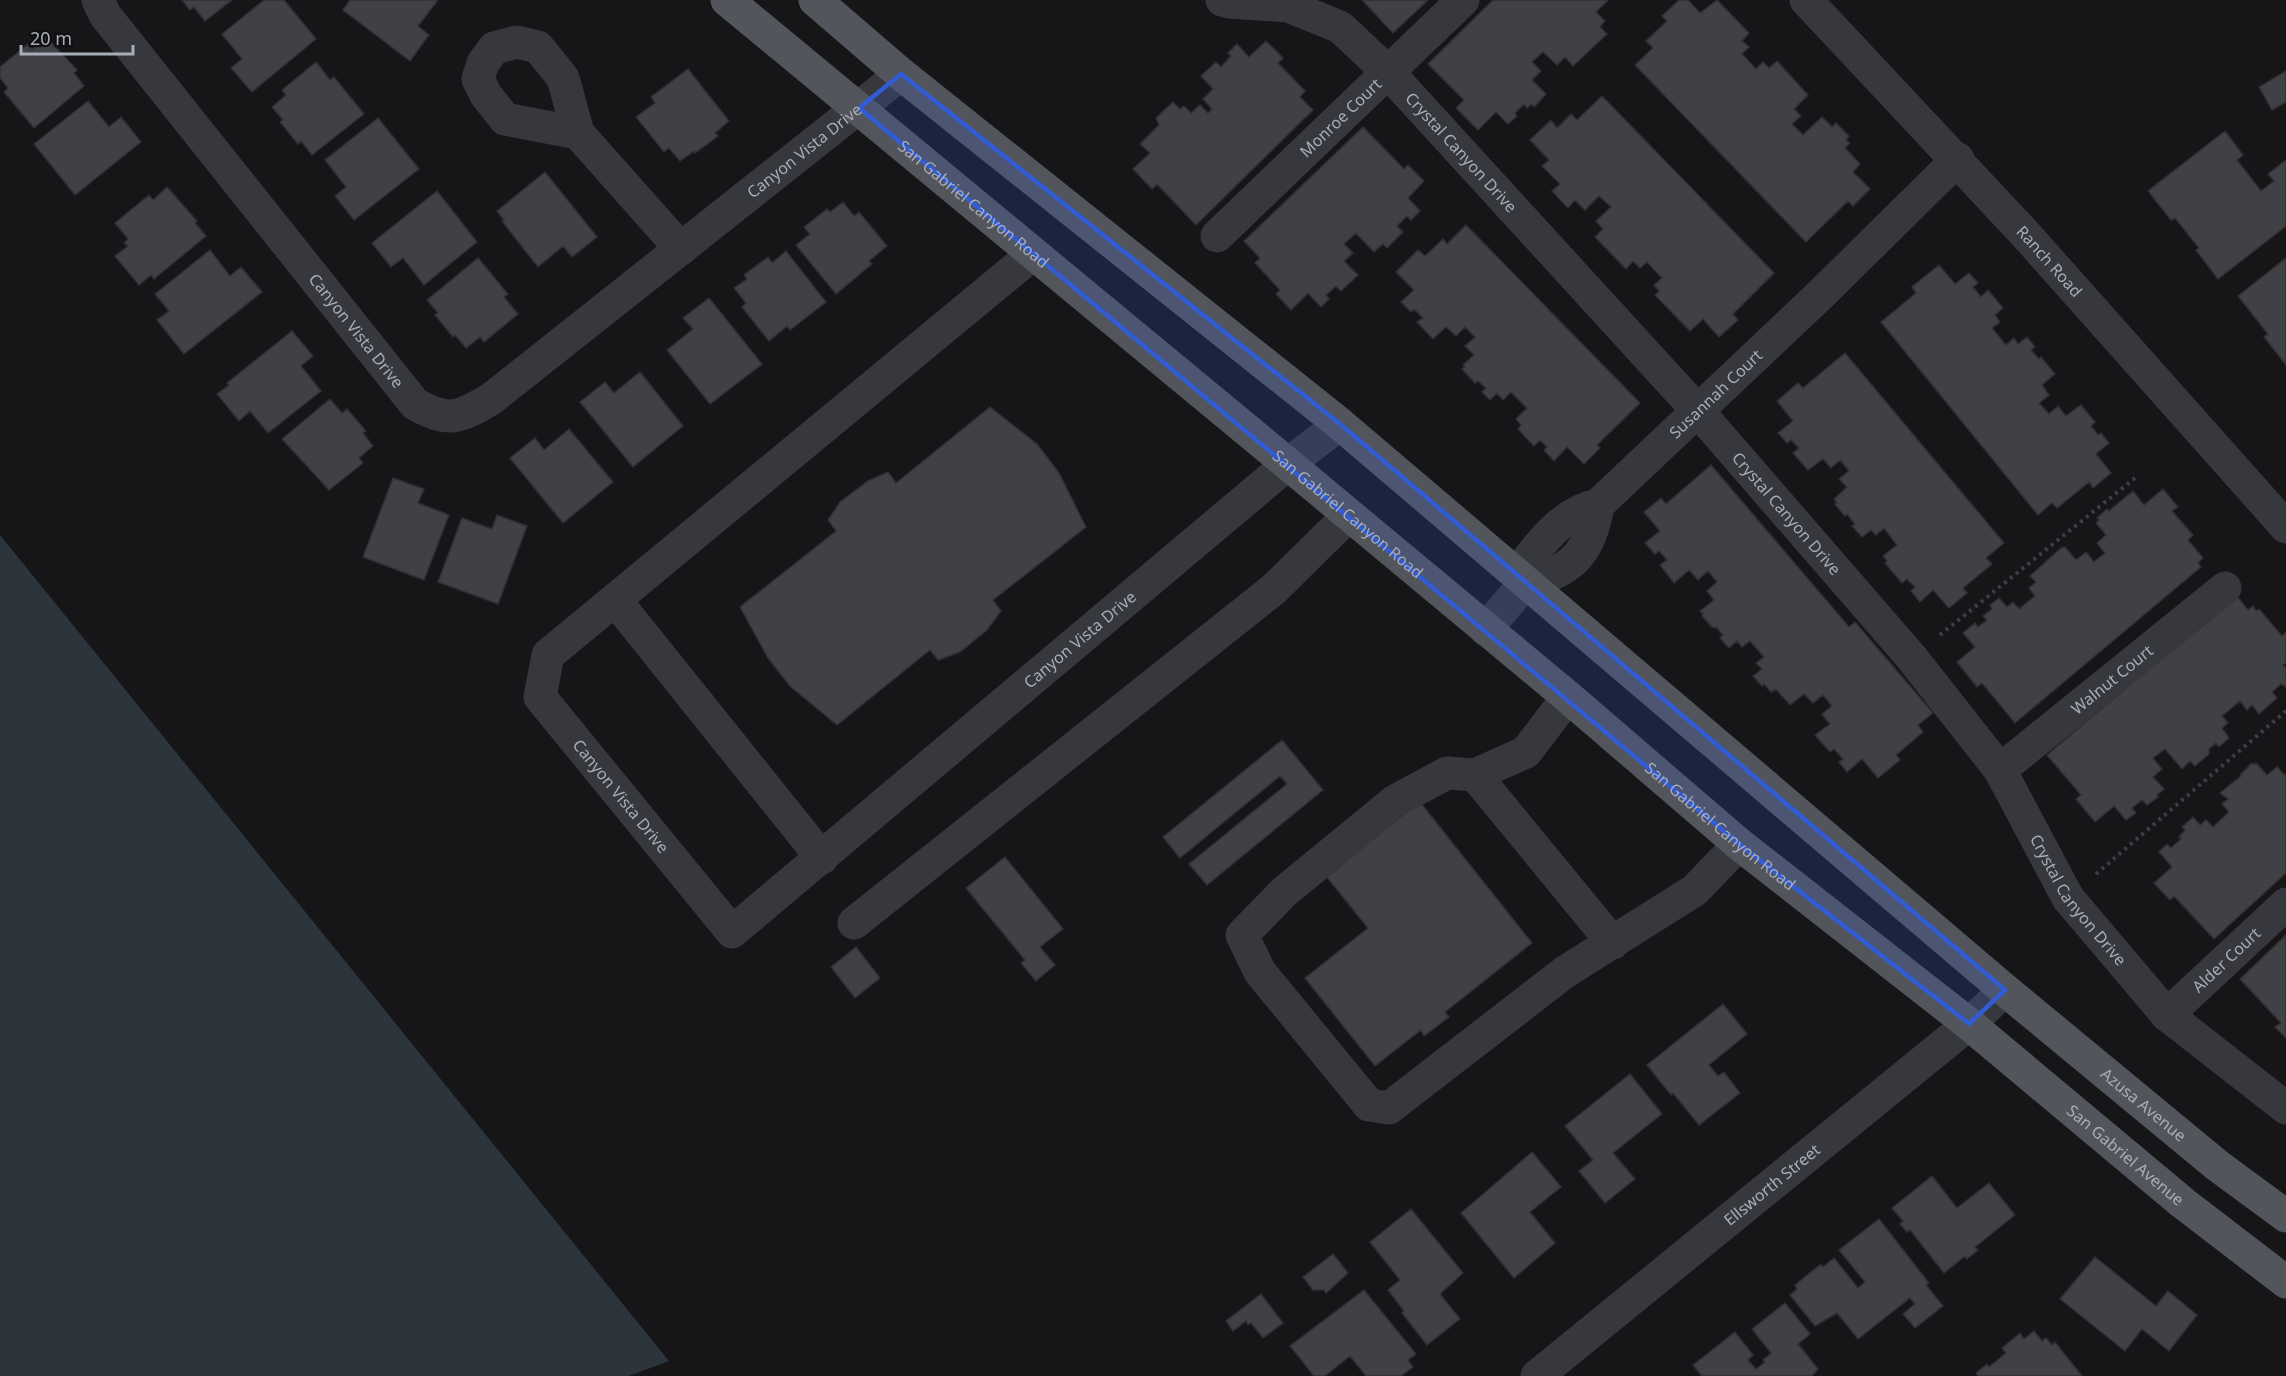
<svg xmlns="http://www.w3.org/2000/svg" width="2286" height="1376" font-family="'Noto Sans',sans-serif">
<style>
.water{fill:#2c353c}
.building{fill:#404145;stroke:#303034;stroke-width:1.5}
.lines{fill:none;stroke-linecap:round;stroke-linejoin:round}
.path{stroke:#3d3f44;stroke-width:4;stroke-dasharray:3 4.5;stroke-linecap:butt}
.minor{stroke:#37383d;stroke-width:33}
.major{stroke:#53555c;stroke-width:33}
.marked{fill:#325cd3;fill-opacity:0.2;stroke:#325cd3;stroke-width:4.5;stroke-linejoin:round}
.labels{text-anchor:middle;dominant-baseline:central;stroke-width:6;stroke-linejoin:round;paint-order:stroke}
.street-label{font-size:16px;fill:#a8adb8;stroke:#111113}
</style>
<rect width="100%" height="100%" fill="#161618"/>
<path class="water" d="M0,535L669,1361L629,1376H0Z"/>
<path class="building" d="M182,0H232L205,21L194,7L190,10Z
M264,0H284L316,39L252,92L231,68L242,59L222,34Z
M350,0H438L418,26L429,35L410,61L343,10Z
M1362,0H1428L1393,33Z
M1493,0H1608L1596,12L1605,21L1600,27L1607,34L1573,66L1565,57L1557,65L1543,52L1532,62L1541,71L1532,80L1546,94L1534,107L1532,104L1527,108L1524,104L1515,113L1517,116L1508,124L1496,112L1478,130L1456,108L1464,100L1428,64Z
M1679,0H1688L1700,13L1717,0L1749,33L1742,41L1749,47L1742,54L1756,69L1763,62L1769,68L1777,61L1808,95L1794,109L1801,116L1792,124L1803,135L1822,117L1832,127L1836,123L1849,136L1846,140L1850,143L1845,148L1860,164L1853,172L1870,189L1853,206L1848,201L1806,242L1635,65L1653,48L1646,41L1667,21L1662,16Z
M46,37L77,70L74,73L84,86L34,128L4,92L8,88L0,78V67L28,44L32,49Z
M1266,41L1283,58L1278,63L1305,91L1300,97L1313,110L1196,225L1157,184L1152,189L1133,169L1150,153L1140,144L1159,125L1156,118L1173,102L1180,109L1184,106L1191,113L1200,105L1208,113L1212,109L1203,99L1213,89L1201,76L1216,62L1221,67L1231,56L1228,53L1237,44L1249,57Z
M316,62L330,80L334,77L364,114L312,155L301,141L298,144L280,122L283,120L272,107L286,95L282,90Z
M688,69L729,121L715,133L718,136L695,153L694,151L680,161L669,148L664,152L636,117L655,103L651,97Z
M2286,71V102L2272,110L2259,87Z
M1602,96L1774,273L1733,314L1738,320L1719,337L1703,319L1690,331L1655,295L1659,291L1654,285L1662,278L1647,262L1640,268L1633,261L1626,269L1595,237L1603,229L1596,221L1611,207L1599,196L1585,210L1575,200L1568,208L1552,191L1560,184L1542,166L1549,160L1530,140L1551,120L1557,128L1571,114L1577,120Z
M88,101L109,127L121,117L141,142L75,195L34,144Z
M378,118L419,169L354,220L335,196L346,187L325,160Z
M1363,127L1404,169L1408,165L1424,181L1408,198L1420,211L1411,220L1407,216L1397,226L1403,232L1387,248L1383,244L1374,252L1356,233L1344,244L1353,253L1344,261L1358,275L1341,291L1336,286L1326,295L1329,299L1321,307L1308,293L1291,310L1276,294L1280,290L1255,263L1260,258L1244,241Z
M2225,131L2243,155L2237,160L2261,191L2274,181L2268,174L2286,160V226L2218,279L2196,250L2199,248L2175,218L2171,220L2148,191Z
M545,172L597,237L572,257L563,246L538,267L502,221L504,220L497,211Z
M167,187L197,221L195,223L206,236L154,279L151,275L139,285L115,256L128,246L124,243L128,239L115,223L149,195L153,200Z
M437,191L477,242L424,285L403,258L391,267L372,243Z
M843,202L854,216L859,212L887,246L869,261L872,264L836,294L796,245L810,234L804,227L827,209L830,212Z
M1466,225L1640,403L1597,445L1600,448L1584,464L1567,447L1554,461L1544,450L1547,447L1540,440L1534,446L1518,429L1521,425L1516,419L1527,408L1511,392L1503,400L1497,393L1490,400L1482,392L1486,388L1478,381L1475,383L1462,369L1465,367L1463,365L1474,355L1465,346L1475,337L1465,327L1456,336L1446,327L1433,339L1417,322L1423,318L1414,309L1411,312L1401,302L1414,290L1396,272L1418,250L1425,256L1443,239L1447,244Z
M210,250L230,276L241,267L262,292L184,354L157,320L169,311L155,294Z
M786,251L826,302L790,330L787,326L769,341L742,307L746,303L734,288L747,279L744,275L768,257L772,263Z
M478,258L508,294L504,297L518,314L484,342L480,337L466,348L455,335L453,337L435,315L438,313L427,300Z
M2286,258V365L2264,337L2268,334L2238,296Z
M1939,265L1955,284L1969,273L1978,283L1973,287L1981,297L1988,290L2003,308L1995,315L2000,322L1992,328L2006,345L2014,338L2018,344L2027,337L2035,347L2031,350L2039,359L2041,357L2055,374L2042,385L2049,395L2039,403L2049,414L2058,406L2066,416L2081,405L2095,422L2091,426L2098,435L2101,433L2109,443L2096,454L2111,473L2093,488L2089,482L2057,508L2052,503L2038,515L1881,322L1916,293L1912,287Z
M709,298L762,364L710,404L667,350L693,329L683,318Z
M292,331L313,356L301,366L321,391L268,433L250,411L239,421L217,394L229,385L227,383Z
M1845,353L2004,543L1986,558L1992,564L1963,588L1967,593L1949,608L1933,590L1920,602L1911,591L1915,587L1907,579L1902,583L1885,563L1887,561L1883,556L1897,545L1884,528L1876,535L1871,530L1862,537L1852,526L1855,524L1847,514L1845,516L1835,504L1837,503L1834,499L1847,487L1839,479L1849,471L1840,460L1831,468L1823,459L1808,470L1793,453L1799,448L1791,440L1787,443L1778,433L1793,421L1777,401L1798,383L1803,388Z
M640,372L683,426L633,467L580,402L605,382L614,393Z
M330,399L342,413L347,409L366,431L363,433L373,446L359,458L363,463L329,490L282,439Z
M990,407L1037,444L1059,473L1086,527L993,600L1001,611L987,630L960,652L938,660L930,650L837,725L790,686L768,658L740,607L836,531L828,520L840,502L868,481L888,472L896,483Z
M569,429L613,482L563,523L510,458L535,438L544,450Z
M1711,465L1849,627L1855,622L1933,713L1918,725L1923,732L1896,755L1900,760L1878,778L1862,759L1847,772L1839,762L1843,759L1834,749L1830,752L1815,735L1830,724L1822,714L1832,706L1823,695L1813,703L1804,694L1790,705L1776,689L1771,692L1764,684L1762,686L1753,676L1762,669L1756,663L1764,657L1750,641L1742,647L1737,641L1729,648L1720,638L1723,635L1717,628L1712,627L1702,616L1703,614L1700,611L1714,600L1707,591L1717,582L1708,571L1698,580L1689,570L1674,583L1660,565L1667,560L1659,551L1655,554L1645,543L1660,531L1644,512L1661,498L1666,504Z
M393,478L424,489L418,503L449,515L424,580L363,557Z
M2163,489L2178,507L2172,511L2193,535L2188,540L2203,558L2198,563L2201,567L2015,723L1982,683L1977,687L1957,662L1975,647L1963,633L1975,623L1978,627L1987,620L1983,616L1992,609L1990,605L1999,598L2007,607L2013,602L2019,609L2035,596L2029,588L2036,582L2030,576L2061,548L2065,547L2076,560L2086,552L2094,562L2105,553L2097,543L2106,535L2096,523L2099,520L2097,518L2107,509L2109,511L2133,491L2144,505Z
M497,515L527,526L498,604L438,582L462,518L492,529Z
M2236,595L2248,610L2253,606L2256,611L2259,609L2282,636L2286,632V663L2283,665L2286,668V687L2281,684L2272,692L2277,698L2259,714L2252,705L2247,710L2240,701L2222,716L2228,723L2222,728L2229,738L2219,747L2216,743L2209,749V754L2195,766L2190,761L2182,769L2165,749L2153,758L2162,769L2153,777L2164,789L2157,795L2158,797L2147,805L2142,800L2132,808L2136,813L2126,820L2114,806L2095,822L2076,799L2081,795L2047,755Z
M1282,740L1323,790L1207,885L1189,864L1287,784L1280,776L1180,858L1163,837Z
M2252,763L2254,765L2256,763L2267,775L2277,767L2286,776V873L2214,939L2174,896L2170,900L2154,883L2172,867L2159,852L2167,844L2171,848L2181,839L2179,837L2185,830L2182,827L2193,817L2200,825L2206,820L2213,827L2229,812L2222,804L2228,799L2220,793L2241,776L2240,775Z
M1420,802L1532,943L1445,1012L1449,1017L1424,1036L1421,1030L1375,1066L1305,978L1368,928L1326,876Z
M1005,857L1063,929L1040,947L1055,965L1036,981L1021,963L1025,960L966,888Z
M2286,935V1038L2275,1027L2281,1023L2240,979Z
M856,947L880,978L855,998L831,967Z
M1723,1004L1747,1034L1709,1065L1718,1076L1724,1072L1740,1093L1699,1125L1673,1093L1671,1095L1647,1065Z
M1630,1074L1662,1114L1613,1153L1635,1179L1605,1203L1579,1171L1593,1160L1565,1126Z
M1532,1152L1561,1187L1530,1212L1555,1243L1514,1278L1461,1213Z
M1932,1176L1957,1208L1989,1183L2015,1215L1975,1247L1978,1250L1967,1259L1965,1256L1944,1273L1910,1230L1907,1232L1900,1224L1903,1221L1892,1208Z
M1411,1209L1463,1273L1440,1294L1460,1319L1427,1345L1402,1313L1404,1311L1388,1290L1400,1280L1370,1242Z
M1879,1219L1929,1283L1926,1285L1943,1306L1915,1328L1903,1314L1915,1304L1910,1298L1858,1339L1837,1313L1815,1326L1790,1295L1797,1289L1795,1285L1821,1264L1823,1267L1834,1258L1858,1288L1865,1282L1839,1250Z
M1333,1254L1348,1273L1326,1293L1324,1290H1313L1303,1277Z
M2095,1257L2156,1306L2168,1291L2197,1315L2169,1351L2142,1329L2125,1351L2060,1299Z
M1364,1290L1416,1354L1408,1360L1413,1367L1401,1376H1366L1350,1356L1325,1376H1314L1290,1346Z
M1261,1294L1283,1323L1263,1338L1251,1323L1248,1325L1246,1321L1233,1331L1226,1321Z
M1785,1303L1810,1334L1798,1344L1818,1369L1812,1376H1702L1693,1365L1735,1332L1753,1355L1748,1360L1756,1369L1765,1362L1763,1360L1771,1353L1752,1329Z
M2034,1331L2042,1341L2046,1338L2052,1345L2055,1342L2082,1376H1978L1976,1373L1987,1364L1989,1367L2006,1353L2002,1348L2020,1333L2024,1339Z"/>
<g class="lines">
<path class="path" d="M1940,635L2135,478
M2096,874L2286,711"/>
<g class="minor">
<path id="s1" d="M98,0L105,15L415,404C449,423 459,418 491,399L901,74"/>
<path id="s2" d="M1222,0L1229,2L1288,6L1340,27L1388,72L1697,410L1912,658L2000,770L2068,898L2167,1015L2286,1108"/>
<path id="s3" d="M1806,0L2027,236L2286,527"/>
<path d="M578,133L505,119L486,95L478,79L483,63L494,48L517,42L538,47L563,78L578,133L681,249"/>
<path id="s4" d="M1217,236L1463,0"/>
<path id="s5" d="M1033,254L548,655L540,697L732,932L1288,464L1340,424"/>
<path d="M1516,574C1539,546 1560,513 1598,505"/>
<path d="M616,601L822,858"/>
<path id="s6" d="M1486,630C1498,616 1511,597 1526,584C1532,579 1544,578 1552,574C1583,561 1593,536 1598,505L1819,296L1958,159"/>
<path d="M1568,697L1526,752L1475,775L1447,773L1395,801L1284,892L1242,935L1260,972L1369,1105L1389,1108L1565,972L1695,890L1739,844"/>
<path id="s7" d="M2000,770L2225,588"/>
<path d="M1475,775L1613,943"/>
<path d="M854,923L1274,589L1349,515"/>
<path id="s8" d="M2167,1015L2286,904"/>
<path id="s9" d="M1537,1376L1969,1024L2005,990"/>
</g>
<g class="major">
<path id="s10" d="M727,0L1288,464L1568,697L1739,844L1969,1024L2183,1203L2286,1282"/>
<path id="s11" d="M815,0L901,74L1340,424L2005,990L2218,1166L2286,1216"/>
</g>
</g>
<path class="marked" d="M901,74L1340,424L2005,990L1969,1024L1739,844L859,108Z"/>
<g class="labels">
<g class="street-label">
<text stroke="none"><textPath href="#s4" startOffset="171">Monroe Court</textPath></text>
<text stroke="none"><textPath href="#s1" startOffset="996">Canyon Vista Drive</textPath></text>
<text stroke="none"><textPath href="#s2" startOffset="297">Crystal Canyon Drive</textPath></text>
<text stroke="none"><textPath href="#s10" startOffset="320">San Gabriel Canyon Road</textPath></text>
<text stroke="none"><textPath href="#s3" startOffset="357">Ranch Road</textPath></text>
<text stroke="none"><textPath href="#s1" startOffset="420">Canyon Vista Drive</textPath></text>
<text stroke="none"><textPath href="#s6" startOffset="338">Susannah Court</textPath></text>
<text stroke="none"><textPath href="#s10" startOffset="806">San Gabriel Canyon Road</textPath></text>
<text stroke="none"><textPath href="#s2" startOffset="783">Crystal Canyon Drive</textPath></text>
<text stroke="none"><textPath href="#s5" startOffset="1430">Canyon Vista Drive</textPath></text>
<text stroke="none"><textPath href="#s7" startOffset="144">Walnut Court</textPath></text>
<text stroke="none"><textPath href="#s5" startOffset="800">Canyon Vista Drive</textPath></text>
<text stroke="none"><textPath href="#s10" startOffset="1292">San Gabriel Canyon Road</textPath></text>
<text stroke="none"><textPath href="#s2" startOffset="1269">Crystal Canyon Drive</textPath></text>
<text stroke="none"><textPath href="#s8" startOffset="81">Alder Court</textPath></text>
<text stroke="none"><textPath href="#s11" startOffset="1728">Azusa Avenue</textPath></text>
<text stroke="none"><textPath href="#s10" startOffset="1814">San Gabriel Avenue</textPath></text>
<text stroke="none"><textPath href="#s9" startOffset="303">Ellsworth Street</textPath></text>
</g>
</g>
<path d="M21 45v9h112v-9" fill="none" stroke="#a8adb8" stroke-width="3"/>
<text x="30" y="45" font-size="18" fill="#a8adb8" stroke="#111113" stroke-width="4.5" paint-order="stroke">20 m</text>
</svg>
